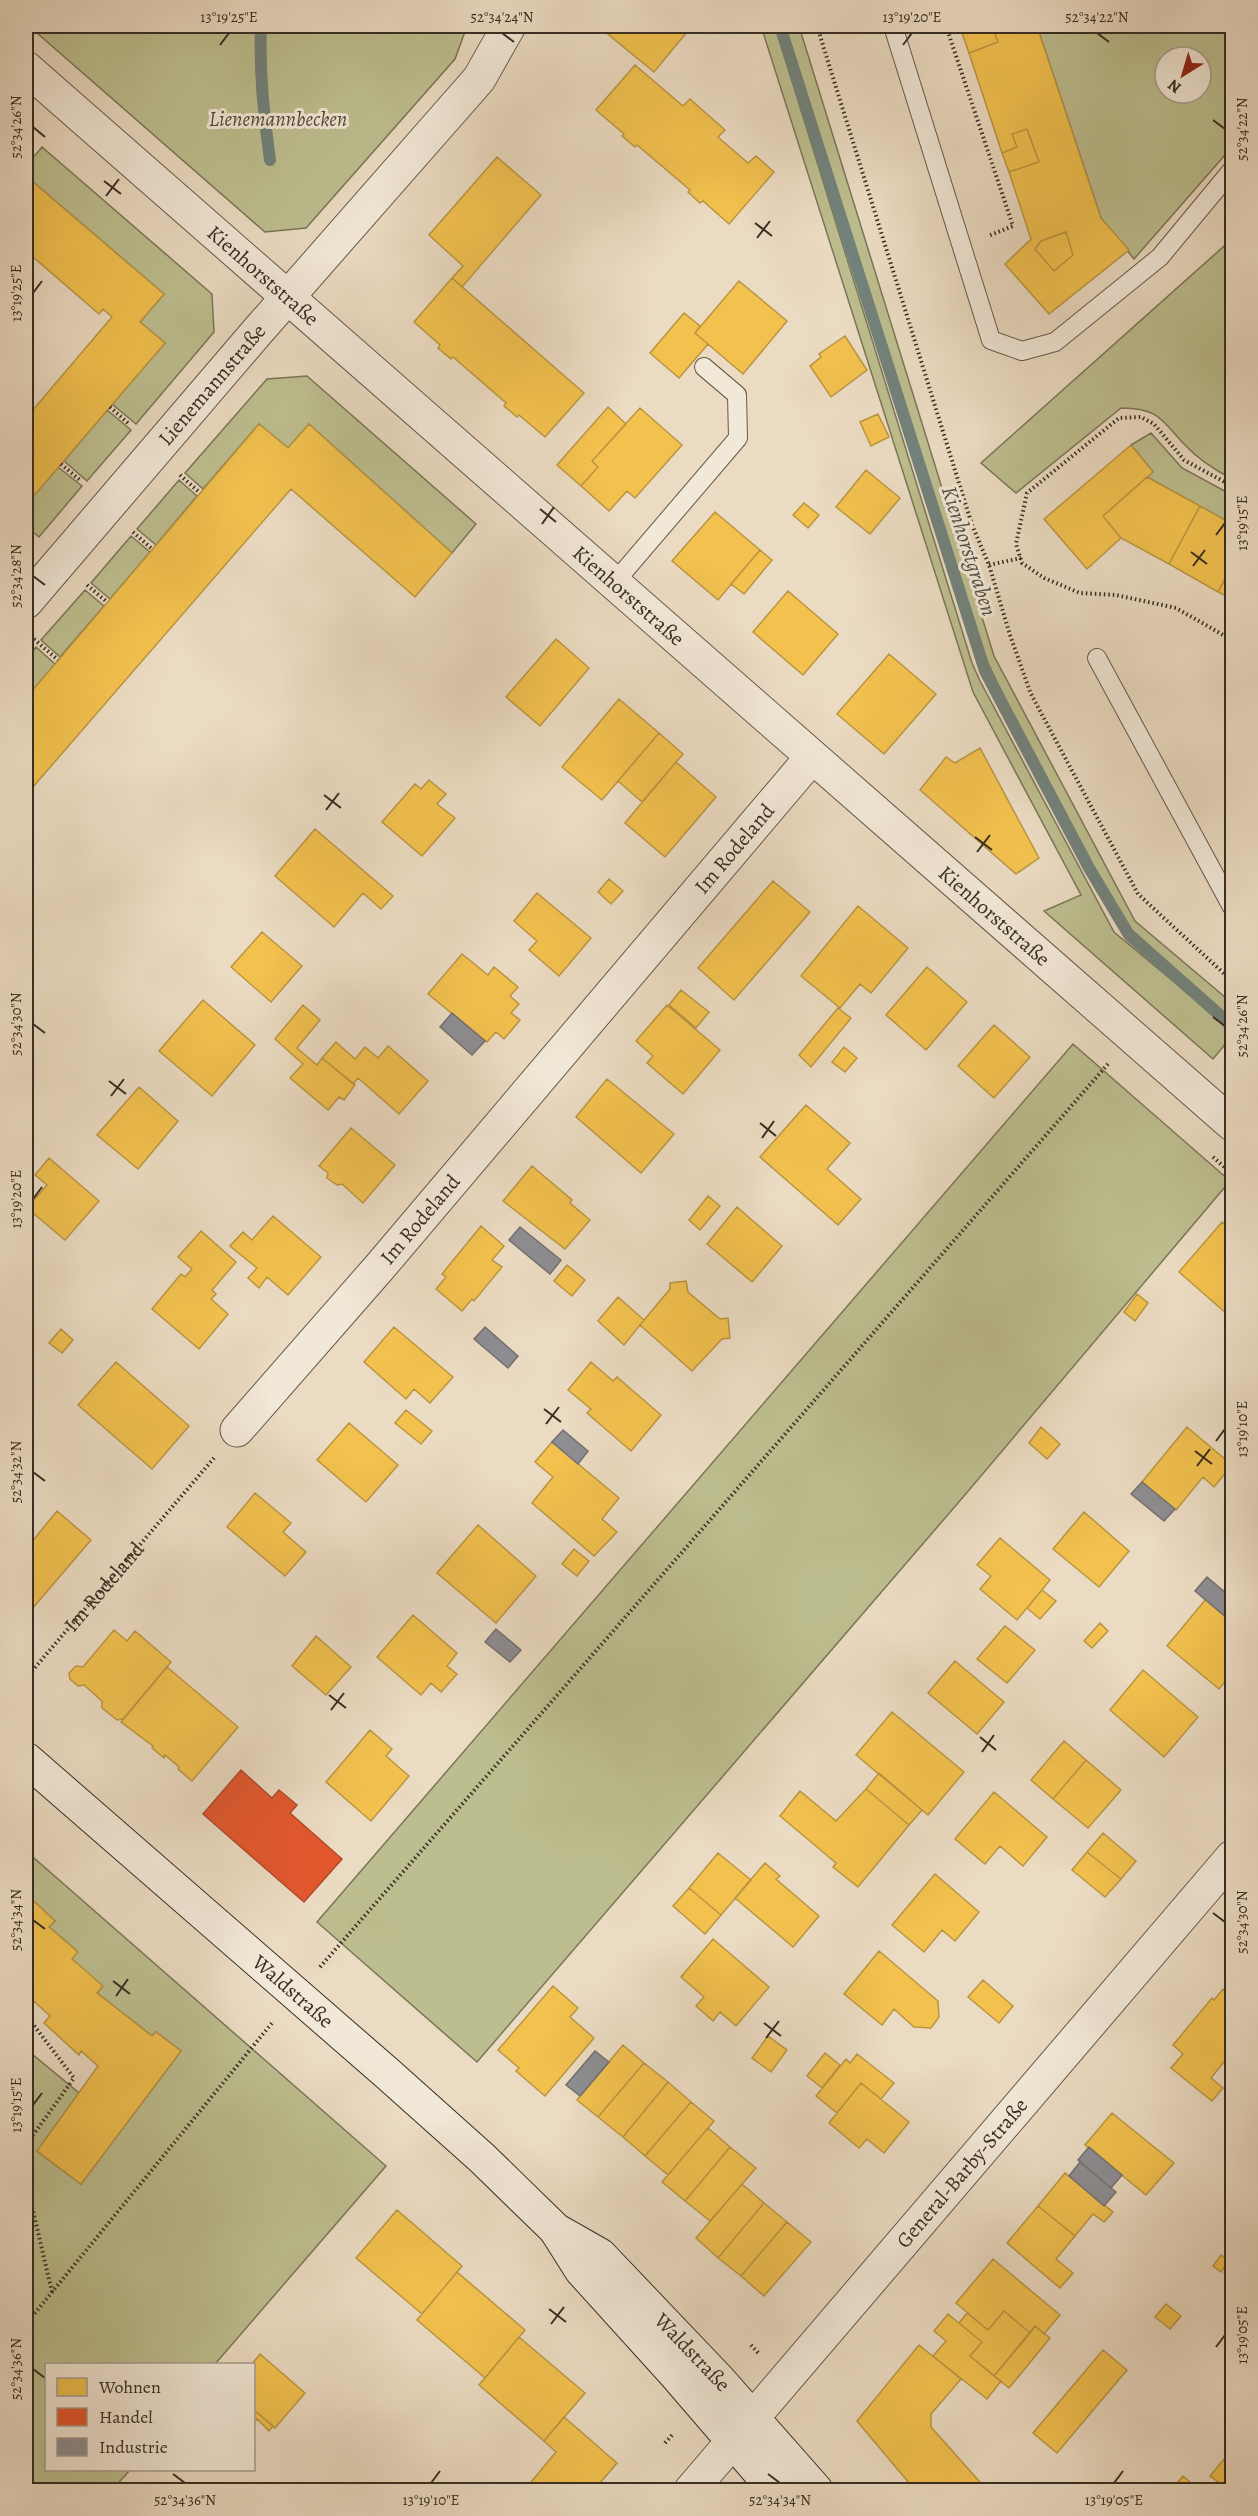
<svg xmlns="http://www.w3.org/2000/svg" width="1258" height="2516" font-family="Alegreya,serif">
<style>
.green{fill:#bdbe8f;stroke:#7a7659;stroke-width:1.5;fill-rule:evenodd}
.homes{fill:#f2c14e;stroke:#ba9541;stroke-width:1.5}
.shops{fill:#e4572e;stroke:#b04a2b;stroke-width:1.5}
.industry{fill:#8d8d92;stroke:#737071;stroke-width:1.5}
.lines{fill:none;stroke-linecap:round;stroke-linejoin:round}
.stream{stroke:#72827c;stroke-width:12}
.lane-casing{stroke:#64584b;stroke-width:20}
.street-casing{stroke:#64584b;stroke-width:35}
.secondary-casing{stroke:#372d23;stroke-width:35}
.path{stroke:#372d23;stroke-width:4;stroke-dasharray:1.5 3;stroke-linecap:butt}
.lane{stroke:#f2e8d7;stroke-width:18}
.street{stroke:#f2e8d7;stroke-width:33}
.secondary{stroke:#f2e8d7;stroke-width:33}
.ticks{fill:none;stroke:#372d23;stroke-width:2}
.labels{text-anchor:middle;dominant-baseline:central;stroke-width:6;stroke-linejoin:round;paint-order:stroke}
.park-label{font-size:21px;font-style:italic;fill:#524a39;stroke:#f2e8d7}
.street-label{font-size:21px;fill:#372d23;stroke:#f2e8d7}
.water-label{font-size:22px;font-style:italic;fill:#505048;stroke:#f2e8d7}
.neatline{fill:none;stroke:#372d23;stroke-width:2}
.ticks-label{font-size:15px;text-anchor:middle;fill:#372d23}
</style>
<rect width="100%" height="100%" fill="#ebdbc2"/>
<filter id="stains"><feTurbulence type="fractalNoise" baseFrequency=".00333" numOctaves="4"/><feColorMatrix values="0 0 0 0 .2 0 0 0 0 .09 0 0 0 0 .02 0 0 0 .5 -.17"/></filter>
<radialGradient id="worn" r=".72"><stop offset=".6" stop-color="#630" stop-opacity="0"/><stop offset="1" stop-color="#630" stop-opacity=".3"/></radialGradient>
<path class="green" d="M29,26H467L455,59L306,228L265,232Z
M761,26H775L972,663L980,681L1114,932L1232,1030V1036L1213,1059L1044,911L1081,895L973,692Z
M785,26H799L994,656L1135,921L1232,1003V1019L1124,923L1016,721L986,659Z
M1037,26H1232V147L1134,259L1101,218ZM1165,57H1201V93H1165Z
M42,147L212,294L214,332L136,424L112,404L165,343L140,322L164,294L26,176V166Z
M1232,239V479C1215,470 1200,461 1186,446C1162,422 1161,408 1121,408L1016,493L981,463Z
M307,376L476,524L452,553L309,424L288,448L259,424L203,489L185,473L267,379Z
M107,410L131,430L87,481L64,461Z
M1151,433L1182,468L1232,495V524L1147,477L1153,472L1131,445Z
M58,467L82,486L39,537L26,526V505Z
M179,480L197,496L156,545L137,529Z
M131,536L150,552L110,599L91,583Z
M85,590L104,606L60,657L41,640Z
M36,647L55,664L26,698V659Z
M1073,1044L1230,1181L964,1496L477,2062L317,1922Z
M26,1851L386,2166L215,2364H46V2470H130L112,2490H26V2049L79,2093L37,2151L81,2184L181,2051L156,2032L152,2036L97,1993L102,1987L72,1959L77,1951L49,1927L55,1921L26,1894Z"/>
<path class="homes" d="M598,26H692L654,72Z
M960,26H976L977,28L962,33Z
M976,26H992L998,42L969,53L962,33L977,28Z
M992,26H1037L1101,218L1129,250L1049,314L1005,264L1031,239L1009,172L1039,162L1027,129L1012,134L1017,147L1002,153L969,53L998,42Z
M635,65L683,106L690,99L725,130L718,137L748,163L756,156L774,172L729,224L703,201L700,203L688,192L690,190L637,145L635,147L622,136L624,134L596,110Z
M1027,129L1039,162L1009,172L1002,153L1017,147L1012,134Z
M497,157L541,195L462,287L452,278L463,266L429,235Z
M26,176L164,294L140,322L165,343L26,505V418L112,317L103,309L99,314L26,251Z
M1066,232L1073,255L1054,271L1035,249L1041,241Z
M452,278L584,393L545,437L519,415L517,417L504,406L506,403L453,357L451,359L438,348L440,345L414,322Z
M739,281L787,321L743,374L695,333Z
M684,313L700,326L695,333L708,344L679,378L650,353Z
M845,336L867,370L831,397L810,366L821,357L819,354Z
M608,407L626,424L592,461L598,467L581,486L557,465Z
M640,408L682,445L635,498L627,491L609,511L581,486L598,467L592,461Z
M878,414L889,437L871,446L860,422Z
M259,424L288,448L309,424L452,553L415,597L291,489L26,795V698Z
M1131,445L1153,472L1103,516L1121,538L1087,569L1044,519Z
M866,470L900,498L870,534L836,507Z
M1147,477L1200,506L1169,564L1121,538L1103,516Z
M804,503L819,515L808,528L793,515Z
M1200,506L1232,524V567L1218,592L1169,564Z
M715,512L760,550L718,600L672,561Z
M760,550L772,560L744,594L731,584Z
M1231,567H1232V599L1218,592Z
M788,591L838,634L803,675L753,632Z
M556,639L589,668L540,726L506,697Z
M889,654L936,694L884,754L837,714Z
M619,699L659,733L602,800L562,767Z
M659,733L683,754L642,802L618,781Z
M980,748L1039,858L1016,874L920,790L946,757L955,763Z
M676,762L716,797L665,857L625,823Z
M429,780L446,794L437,804L455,818L422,856L382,822L415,784L421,789Z
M315,829L393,896L381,909L363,893L334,927L275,876Z
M609,879L623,891L611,904L598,892Z
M773,881L810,912L734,1000L698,968Z
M537,893L591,938L559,976L529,950L537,941L514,921Z
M858,906L908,948L871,993L860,984L840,1008L801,976Z
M262,932L302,966L271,1002L231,967Z
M462,954L488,975L494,967L518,987L510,996L519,1004L511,1013L520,1020L504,1039L496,1032L487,1042L428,994Z
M927,967L967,1002L926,1050L886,1015Z
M681,990L709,1012L696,1028L669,1005Z
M203,1000L255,1045L212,1096L159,1051Z
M303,1005L320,1020L297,1048L317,1065L322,1058L355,1085L344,1100L339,1097L328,1110L290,1078L303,1064L275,1039Z
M667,1005L720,1050L683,1094L647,1063L653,1056L636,1041Z
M838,1008L851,1018L811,1067L799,1055Z
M994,1025L1030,1057L994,1098L958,1066Z
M336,1042L355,1059L365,1047L378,1058L388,1046L428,1081L399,1114L358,1078L353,1084L322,1058Z
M844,1047L857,1058L845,1072L832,1062Z
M607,1079L674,1134L641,1173L576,1117Z
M139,1087L178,1121L138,1169L97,1135Z
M806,1105L850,1143L827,1169L861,1199L838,1225L760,1157Z
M351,1128L395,1165L363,1203L342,1184L337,1185L327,1178L328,1173L319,1166Z
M49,1158L99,1201L65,1240L27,1208L47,1185L35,1175Z
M532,1166L572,1200L570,1203L590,1220L565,1249L503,1201Z
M708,1196L720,1206L700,1230L689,1220Z
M737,1207L782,1246L752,1282L707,1244Z
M273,1216L321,1257L288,1295L267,1277L259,1288L248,1278L257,1268L230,1246L243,1232L252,1240Z
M1222,1222L1232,1231V1308L1227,1314L1179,1272Z
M481,1226L504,1246L492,1260L502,1267L474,1301L472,1299L462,1311L436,1289L446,1277L442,1274Z
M201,1231L236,1262L212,1290L216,1294L211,1299L228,1314L199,1349L152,1309L181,1274L185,1277L192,1269L178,1257Z
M567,1265L585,1280L572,1296L554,1281Z
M686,1281L688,1292L720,1319L728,1318L730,1338L722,1339L692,1371L640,1325L670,1289V1283Z
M1137,1294L1148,1303L1135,1321L1124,1312Z
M618,1297L644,1320L624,1345L598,1321Z
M394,1327L453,1377L430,1403L414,1389L406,1399L364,1362Z
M61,1329L73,1340L62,1353L49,1343Z
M116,1362L189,1426L152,1469L78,1405Z
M591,1362L613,1381L617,1377L661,1415L631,1451L587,1413L591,1409L568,1390Z
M406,1410L432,1431L421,1444L395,1423Z
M349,1423L398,1465L366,1502L317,1460Z
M1041,1427L1060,1444L1047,1459L1029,1443Z
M1187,1427L1232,1465L1214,1487L1203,1477L1176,1510L1142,1482Z
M552,1442L619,1498L602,1519L617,1532L594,1556L532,1503L553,1477L535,1462Z
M255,1493L291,1523L283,1532L306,1552L285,1576L227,1527Z
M57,1511L91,1540L26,1616V1549Z
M1084,1512L1129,1551L1099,1587L1053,1549Z
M478,1525L536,1576L496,1623L437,1573Z
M1000,1538L1050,1580L1017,1620L980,1589L991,1576L977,1565Z
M574,1549L589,1561L577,1576L562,1564Z
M1042,1590L1056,1601L1040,1619L1027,1608Z
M1206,1599L1232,1622V1673L1219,1689L1167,1646Z
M413,1615L457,1653L447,1666L457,1674L441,1692L431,1683L421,1695L377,1657Z
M1100,1623L1108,1631L1092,1648L1084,1641Z
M1005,1626L1035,1650L1007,1683L977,1659Z
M114,1630L127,1641L135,1631L171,1662L123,1719L117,1720L102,1708V1701L84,1685L78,1686L70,1679L69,1673L76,1666L83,1667Z
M316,1636L351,1667L326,1695L292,1666Z
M955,1661L1004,1702L977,1734L928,1693Z
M167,1667L238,1727L192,1781L178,1769L179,1767L165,1755L164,1758L152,1748L153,1746L121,1722Z
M1143,1670L1198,1717L1164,1757L1110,1710Z
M892,1712L964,1772L928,1815L856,1755Z
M370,1730L392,1749L386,1756L409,1776L371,1821L326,1782Z
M1064,1741L1086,1760L1053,1799L1031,1780Z
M1086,1760L1121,1790L1088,1828L1053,1799Z
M879,1773L922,1810L909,1825L866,1789Z
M866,1789L909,1825L858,1887L833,1867L836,1863L780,1816L800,1791L836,1821Z
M994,1792L1047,1837L1023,1866L1000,1846L985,1864L955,1839Z
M1103,1833L1136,1861L1121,1879L1087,1852Z
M1087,1852L1121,1879L1105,1897L1072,1870Z
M718,1853L751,1880L721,1915L689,1888Z
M765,1863L780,1876L776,1879L819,1916L793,1947L735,1898Z
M935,1874L979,1912L955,1941L942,1930L924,1952L892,1925Z
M689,1888L721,1915L705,1934L673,1906Z
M26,1894L55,1921L49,1927L78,1952L72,1959L103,1986L97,1993L152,2036L156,2032L181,2051L81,2184L37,2151L98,2066L81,2051L79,2055L44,2023L50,2016L26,1994Z
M713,1939L769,1987L736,2026L720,2012L713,2021L696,2006L704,1997L681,1977Z
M879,1951L938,2001L939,2017L931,2028L914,2027L894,2009L882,2025L844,1994Z
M983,1980L1013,2006L999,2023L968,1997Z
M553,1986L578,2008L570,2017L594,2038L545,2096L516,2071L519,2068L498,2050Z
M1223,1989L1232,1997V2052L1211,2078L1223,2088L1212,2101L1171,2068L1183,2054L1173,2045L1212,1998L1214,2000Z
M768,2036L787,2050L771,2072L752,2058Z
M623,2045L644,2063L598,2117L577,2100Z
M825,2053L840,2065L822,2088L807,2076Z
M857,2054L894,2083L881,2099L861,2083L837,2113L816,2096L846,2059L850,2063Z
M644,2063L668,2082L623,2137L598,2117Z
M668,2082L691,2102L645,2156L623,2137Z
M861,2083L909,2122L884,2153L867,2139L859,2148L829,2123Z
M691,2102L714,2121L668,2175L645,2156Z
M1112,2113L1174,2163L1146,2195L1085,2145Z
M708,2128L730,2147L685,2201L662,2182Z
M730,2147L756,2168L710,2221L685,2201Z
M1065,2173L1113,2212L1104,2222L1093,2214L1075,2236L1038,2206Z
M742,2184L764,2203L718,2258L696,2238Z
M764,2203L787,2222L741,2276L718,2258Z
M1038,2206L1075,2236L1056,2259L1073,2273L1060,2288L1007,2243Z
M397,2210L462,2266L422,2314L356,2258Z
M787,2222L811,2242L764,2296L741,2276Z
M1221,2255L1229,2261L1221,2272L1213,2266Z
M993,2259L1060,2315L1044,2334L1035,2326L1030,2333L1004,2311L988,2330L956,2303Z
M1232,2263V2280L1224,2273Z
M457,2272L525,2330L485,2378L417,2320Z
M1166,2304L1181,2316L1170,2329L1155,2317Z
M1004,2311L1030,2333L994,2376L970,2356L982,2342L959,2323L967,2313L988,2330Z
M948,2314L982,2342L970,2356L1001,2381L987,2399L933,2356L946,2341L934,2331Z
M1035,2326L1050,2338L1009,2388L994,2376Z
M519,2337L585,2393L544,2441L479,2385Z
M919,2345L961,2379L931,2414V2427L987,2490H915L857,2421Z
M1103,2350L1127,2370L1057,2453L1033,2433Z
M260,2354L305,2393L275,2428L254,2410V2364H252Z
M254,2410L273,2426L269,2431L257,2419L254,2422Z
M564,2417L617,2463L594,2490H529L526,2488L556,2452L544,2441Z
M1229,2453L1232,2456V2487L1230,2490L1210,2476Z
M1183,2476L1197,2488L1195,2490H1171Z"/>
<path class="shops" d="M241,1770L272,1798L279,1790L297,1805L290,1813L342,1859L304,1902L203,1814Z"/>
<path class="industry" d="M452,1013L485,1041L472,1055L440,1027Z
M520,1227L561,1260L550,1274L509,1240Z
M485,1327L518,1356L508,1368L474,1339Z
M563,1430L588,1451L578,1464L552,1442Z
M1142,1482L1175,1509L1164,1521L1131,1494Z
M1207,1577L1232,1598V1613L1228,1619L1195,1591Z
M496,1629L521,1650L510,1662L485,1642Z
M595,2051L609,2062L580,2096L566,2085Z
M1089,2147L1122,2175L1111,2188L1078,2160Z
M1080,2162L1116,2192L1104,2206L1069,2176Z"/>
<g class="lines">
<path class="stream" d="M261,26C259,71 264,115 270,160
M780,26L985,671L1089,868L1129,935L1232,1026"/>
<g class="lane-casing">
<path id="lane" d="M893,26L991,340L1022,351L1055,342L1160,257L1232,170
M614,583L738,438L737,395L704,367
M1097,658L1232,907"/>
</g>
<g class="street-casing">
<g id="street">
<path id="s2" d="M26,68L1232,1124"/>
<path id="s3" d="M26,602L257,332L479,79L509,26"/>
<path id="s4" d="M237,1430L378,1269L812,757"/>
<path id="s5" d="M691,2490L1232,1857"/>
</g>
</g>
<g class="secondary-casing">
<g id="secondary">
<path id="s6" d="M26,1759L388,2074L482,2158L556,2230L600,2255L720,2381L816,2490"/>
<path d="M557,2232L581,2270L676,2375L775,2490"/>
</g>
</g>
<g class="path">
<path d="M817,26L972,525L989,565L1010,635L1031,694L1138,894L1232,981"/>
<path d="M946,26L1013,226L988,236"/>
<path d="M110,407L130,425"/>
<path d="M61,464L81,481"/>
<path d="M180,475L200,493"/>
<path d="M1232,486L1184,460L1154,424L1141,417L1119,418L1027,493L1016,544L1022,563L1044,578L1080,593L1116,595L1176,608L1232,640"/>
<path d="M133,532L152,549"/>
<path d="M989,565L1021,558"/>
<path d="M87,585L107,602"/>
<path d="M34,639L58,660"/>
<path d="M1225,1071L1232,1063"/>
<path d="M1213,1157L1232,1174"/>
<path id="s1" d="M26,1678L214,1458"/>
<path d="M320,1967L1108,1064"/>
<path d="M26,2015L74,2078L26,2145"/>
<path d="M26,2181L52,2292"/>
<path d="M26,2324L272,2023"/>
<path d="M751,2345L760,2355"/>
<path d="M665,2443L673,2434"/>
</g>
<use href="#lane" class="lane"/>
<use href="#street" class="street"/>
<use href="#secondary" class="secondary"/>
</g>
<path class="ticks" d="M502,33L514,42M1097,33L1109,42M220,45L229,33M903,45L912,33M1213,120L1225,129M33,127L45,137M104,181L121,194M106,196L119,179M755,223L772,236M757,238L770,221M33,293L42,281M540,509L556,522M542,524L554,507M1216,535L1225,523M1191,552L1207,564M1193,566L1205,550M33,576L45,585M324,795L341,808M326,810L339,793M975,837L992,850M977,852L990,835M1213,1017L1225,1026M33,1024L45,1033M109,1081L126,1094M111,1096L124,1079M760,1123L776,1136M762,1138L774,1121M33,1199L42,1187M544,1409L561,1422M546,1424L559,1407M1216,1441L1225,1429M1195,1451L1212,1464M1197,1466L1210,1449M33,1472L45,1481M329,1695L346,1708M331,1710L344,1693M980,1737L996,1750M982,1752L994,1735M1213,1913L1225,1922M33,1920L45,1929M113,1981L130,1994M116,1996L128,1979M764,2023L781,2036M766,2038L779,2021M33,2105L42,2093M549,2309L566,2322M551,2324L564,2307M1216,2347L1225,2335M33,2369L45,2378M173,2474L185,2483M768,2474L780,2483M431,2483L440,2471M1114,2483L1123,2471"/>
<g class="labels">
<g class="park-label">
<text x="278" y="119">Lienemannbecken</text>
</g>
<g class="street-label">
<text stroke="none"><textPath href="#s2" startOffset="315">Kienhorststraße</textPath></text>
<text stroke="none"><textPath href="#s3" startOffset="286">Lienemannstraße</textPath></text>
<text stroke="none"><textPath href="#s2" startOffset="801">Kienhorststraße</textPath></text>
<text stroke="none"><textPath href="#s4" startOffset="765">Im Rodeland</textPath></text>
<text stroke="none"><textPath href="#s2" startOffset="1287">Kienhorststraße</textPath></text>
<text stroke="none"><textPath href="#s4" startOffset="279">Im Rodeland</textPath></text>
<text stroke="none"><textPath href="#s1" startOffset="120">Im Rodeland</textPath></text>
<text stroke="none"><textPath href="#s6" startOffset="354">Waldstraße</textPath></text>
<text stroke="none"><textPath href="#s5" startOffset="417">General-Barby-Straße</textPath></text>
<text stroke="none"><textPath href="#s6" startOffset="894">Waldstraße</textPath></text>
</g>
<g class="water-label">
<text transform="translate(969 551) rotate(72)">Kienhorstgraben</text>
</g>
</g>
<rect width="1258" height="2516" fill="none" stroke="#ebdbc2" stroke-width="66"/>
<rect x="45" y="2363" width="210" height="108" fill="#f2e8d7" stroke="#a79d8f" stroke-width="1.5"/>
<rect x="57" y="2378" width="30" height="18" fill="#f2c14e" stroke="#a79d8f" stroke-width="1.5"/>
<text x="99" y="2393" font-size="18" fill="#372d23">Wohnen</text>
<rect x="57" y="2408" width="30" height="18" fill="#e4572e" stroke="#a79d8f" stroke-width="1.5"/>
<text x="99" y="2423" font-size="18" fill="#372d23">Handel</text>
<rect x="57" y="2438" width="30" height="18" fill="#8d8d92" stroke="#a79d8f" stroke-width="1.5"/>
<text x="99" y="2453" font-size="18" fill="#372d23">Industrie</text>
<g transform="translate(1183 75) rotate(217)"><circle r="28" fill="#f2e8d7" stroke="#a79d8f" stroke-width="1.5"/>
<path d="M0-4.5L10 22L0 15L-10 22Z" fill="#8f2418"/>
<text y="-9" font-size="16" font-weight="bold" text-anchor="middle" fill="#372d23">N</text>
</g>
<rect x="33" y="33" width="1192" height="2450" class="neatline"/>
<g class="ticks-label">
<text x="229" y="22">13°19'25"E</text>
<text x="502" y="22">52°34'24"N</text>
<text x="912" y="22">13°19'20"E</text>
<text x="1097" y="22">52°34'22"N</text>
<text transform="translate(16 127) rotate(-90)" y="5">52°34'26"N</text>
<text transform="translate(1242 129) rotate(-90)" y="5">52°34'22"N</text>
<text transform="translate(16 293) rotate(-90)" y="5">13°19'25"E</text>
<text transform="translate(1242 523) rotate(-90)" y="5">13°19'15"E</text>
<text transform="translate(16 576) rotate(-90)" y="5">52°34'28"N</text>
<text transform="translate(16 1024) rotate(-90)" y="5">52°34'30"N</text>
<text transform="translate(1242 1026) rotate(-90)" y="5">52°34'26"N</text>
<text transform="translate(16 1199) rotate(-90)" y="5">13°19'20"E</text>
<text transform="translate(1242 1429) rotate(-90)" y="5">13°19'10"E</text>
<text transform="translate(16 1472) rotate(-90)" y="5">52°34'32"N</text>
<text transform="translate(16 1920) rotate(-90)" y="5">52°34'34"N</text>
<text transform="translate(1242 1922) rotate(-90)" y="5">52°34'30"N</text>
<text transform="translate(16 2105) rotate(-90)" y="5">13°19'15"E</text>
<text transform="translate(1242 2335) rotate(-90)" y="5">13°19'05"E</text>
<text transform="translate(16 2369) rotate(-90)" y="5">52°34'36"N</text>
<text x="185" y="2505">52°34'36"N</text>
<text x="431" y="2505">13°19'10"E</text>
<text x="780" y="2505">52°34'34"N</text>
<text x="1114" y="2505">13°19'05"E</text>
</g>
<rect width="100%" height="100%" filter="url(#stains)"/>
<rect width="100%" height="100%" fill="url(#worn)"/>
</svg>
